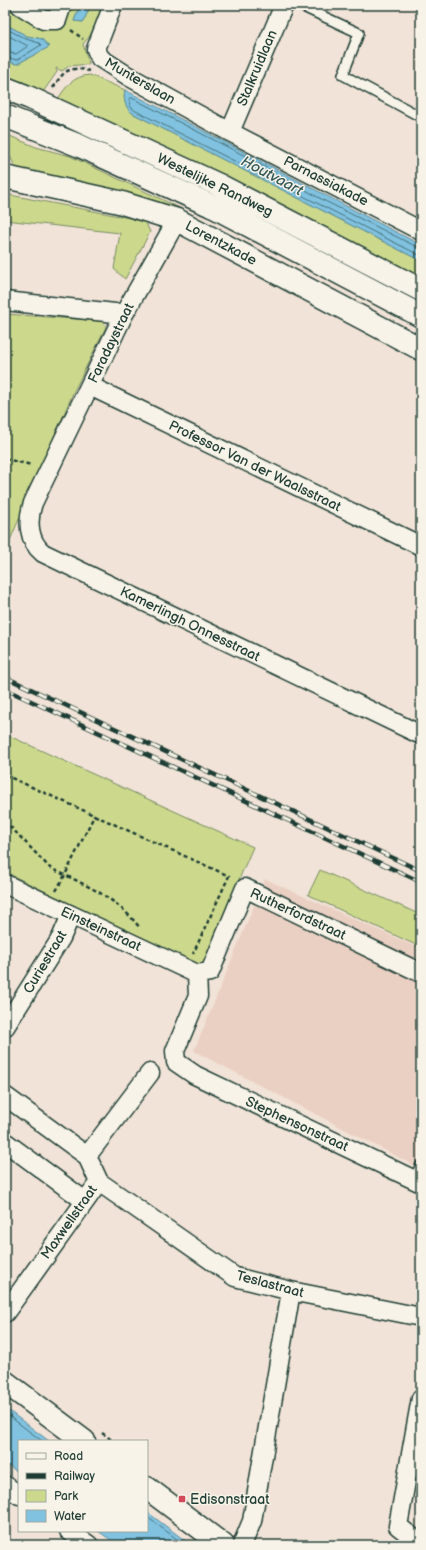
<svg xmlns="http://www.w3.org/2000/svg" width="426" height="1550" font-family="'Balsamiq Sans',sans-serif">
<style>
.built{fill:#ead0c2}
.green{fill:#ccd98d;stroke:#768b60}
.water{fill:#81c2e1;stroke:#5a8d9c}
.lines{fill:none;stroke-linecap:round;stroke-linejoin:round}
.shore{stroke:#467279;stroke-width:1}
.service-casing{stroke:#1f3d34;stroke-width:12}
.minor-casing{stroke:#1f3d34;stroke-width:21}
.tertiary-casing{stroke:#1f3d34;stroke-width:25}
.secondary-casing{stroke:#1f3d34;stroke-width:25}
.primary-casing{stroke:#1f3d34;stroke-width:25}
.path{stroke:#1f3d34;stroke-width:2.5;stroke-dasharray:4 3;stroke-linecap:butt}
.service{stroke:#f7f3e8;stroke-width:9}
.minor{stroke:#f7f3e8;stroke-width:18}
.tertiary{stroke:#f7f3e8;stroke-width:22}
.secondary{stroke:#f7f3e8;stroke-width:22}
.primary{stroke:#f7f3e8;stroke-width:22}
.rail-casing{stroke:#1f3d34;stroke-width:4.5}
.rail{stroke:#f7f3e8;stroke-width:3;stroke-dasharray:9;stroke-linecap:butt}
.poi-dot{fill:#d1495b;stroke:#f7f3e8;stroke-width:1.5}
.labels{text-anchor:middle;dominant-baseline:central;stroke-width:3;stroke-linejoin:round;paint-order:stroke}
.street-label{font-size:14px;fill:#1f3d34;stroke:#f7f3e8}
.poi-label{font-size:14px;fill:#1f3d34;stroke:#f7f3e8;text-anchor:start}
.water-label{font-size:15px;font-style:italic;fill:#335857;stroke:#f7f3e8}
</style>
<rect width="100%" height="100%" fill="#f1e3d7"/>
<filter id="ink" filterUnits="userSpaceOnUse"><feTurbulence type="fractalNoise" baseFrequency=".025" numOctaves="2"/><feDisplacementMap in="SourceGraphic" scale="8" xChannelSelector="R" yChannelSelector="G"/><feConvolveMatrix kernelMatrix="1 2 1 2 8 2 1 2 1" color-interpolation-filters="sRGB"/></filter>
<g filter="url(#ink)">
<path class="built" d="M265,879L421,949V1169L194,1051Z"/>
<path class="green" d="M72,5H80L74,21L83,22L91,5H104L90,36L83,44L89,64L69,66L62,71L56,68L57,72L43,92L30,86L5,76V61L17,64L49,47L42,39L27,36L5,24V7L43,26C59,21 65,22 72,5Z
M90,75L125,90C123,99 125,107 132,113L421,261V280L58,99C66,86 74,76 90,75Z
M5,134L36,147L70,156L182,209L16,169L10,156H5Z
M5,194L145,221L150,232L125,279L114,269L120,233L5,220Z
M5,314L103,321L106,327L73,393L5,552Z
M5,734L253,847L201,967L5,872Z
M320,870L421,915V950L416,945L308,895Z"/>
<path class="water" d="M80,5H91L83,22L74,21Z
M5,24L27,36L42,39L49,47L17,64L5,61Z
M125,90C224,141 322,194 421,245V261L132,113C125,107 123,99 125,90Z
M5,1408L49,1441H19V1473L5,1463Z
M147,1512L191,1545H118L98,1531H147Z"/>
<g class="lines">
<path class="shore" d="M5,28L26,39L39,43L41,45L17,60L5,57
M5,34L28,46L16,54L5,52
M421,249L323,200L251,159L132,98H129L130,106L134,110L421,256
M5,1413L42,1441
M147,1517L185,1545"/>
<g class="service-casing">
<path id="service" d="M299,5L359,33L343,75L421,117
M414,1179L421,1165"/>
</g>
<g class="minor-casing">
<path id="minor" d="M20,5L44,20H57L62,5
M113,5L96,49L100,58L128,76L230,132L421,231
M230,132L284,5
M177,220L124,314L33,503C27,520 28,541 43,553L421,735
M5,301L124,314
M90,386L421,546
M5,884L197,974
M197,974L198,996L175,1051L176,1062L195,1075L421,1183
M197,974L210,972L245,888L421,973
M5,1027L61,938L71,915
M5,1096L87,1156L99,1182L235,1277L291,1291L421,1317
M5,1142L85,1201
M87,1156L150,1073
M5,1313L99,1182
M421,1398L398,1526L421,1544
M5,1485L19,1495
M69,1531L89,1545
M242,1545L252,1521L291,1291"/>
</g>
<g class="tertiary-casing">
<path id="tertiary" d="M5,177L119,202L177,220L421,349"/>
</g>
<g class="secondary-casing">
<path id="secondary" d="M5,1382L84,1441
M147,1488L223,1545"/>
</g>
<g class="primary-casing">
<path id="primary" d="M5,88L28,97L219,185L421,290
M5,116L80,146L214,207L421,316"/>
</g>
<path class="path" d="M71,30L83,39
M53,88C63,72 68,65 89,71
M5,459L32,465
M5,775L229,876L193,954
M5,821L50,868L65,875L95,814
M56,891L65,875C96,890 118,900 140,928
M102,1433L113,1441"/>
<use href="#service" class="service"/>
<use href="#minor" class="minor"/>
<use href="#tertiary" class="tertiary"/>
<use href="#secondary" class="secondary"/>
<use href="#primary" class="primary"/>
<g class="rail-casing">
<path id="rail" d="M5,677L421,871
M5,689L421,882"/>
</g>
<use href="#rail" class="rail"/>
</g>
</g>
<rect class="poi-dot" x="178" y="1495" width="8" height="8" rx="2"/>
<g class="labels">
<g class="street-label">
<text transform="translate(257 68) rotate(-67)">Stalkruidlaan</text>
<text transform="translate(140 81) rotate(30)">Munterslaan</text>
<text transform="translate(326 181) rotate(27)">Parnassiakade</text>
<text transform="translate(215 185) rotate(26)">Westelijke Randweg</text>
<text transform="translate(221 243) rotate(28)">Lorentzkade</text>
<text transform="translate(111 343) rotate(-64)">Faradaystraat</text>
<text transform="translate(255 466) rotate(26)">Professor Van der Waalsstraat</text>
<text transform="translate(190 624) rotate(26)">Kamerlingh Onnesstraat</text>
<text transform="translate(298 914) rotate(25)">Rutherfordstraat</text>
<text transform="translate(101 929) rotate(25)">Einsteinstraat</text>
<text transform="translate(45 962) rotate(-59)">Curiestraat</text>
<text transform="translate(297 1124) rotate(25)">Stephensonstraat</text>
<text transform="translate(69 1222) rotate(-55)">Maxwellstraat</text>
<text transform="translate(270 1284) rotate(15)">Teslastraat</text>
</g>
<g class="poi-label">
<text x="190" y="1499">Edisonstraat</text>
</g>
<g class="water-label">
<text transform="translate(272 176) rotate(28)">Houtvaart</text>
</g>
</g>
<rect width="426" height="1550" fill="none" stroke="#f7f3e8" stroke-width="20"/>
<rect x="10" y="10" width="406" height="1530" fill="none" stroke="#1f3d34" stroke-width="1.5" filter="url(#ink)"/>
<rect x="18" y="1440" width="130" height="92" fill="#f7f3e8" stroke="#a1aaa0"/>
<rect x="26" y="1453" width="20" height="6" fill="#f7f3e8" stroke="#a1aaa0"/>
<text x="54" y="1460" font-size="12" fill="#1f3d34">Road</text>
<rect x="26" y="1473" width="20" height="6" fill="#1f3d34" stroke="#a1aaa0"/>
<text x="54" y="1480" font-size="12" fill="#1f3d34">Railway</text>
<rect x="26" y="1490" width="20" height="12" fill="#ccd98d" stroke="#a1aaa0"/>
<text x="54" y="1500" font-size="12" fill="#1f3d34">Park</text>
<rect x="26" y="1510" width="20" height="12" fill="#81c2e1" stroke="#a1aaa0"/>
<text x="54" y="1520" font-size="12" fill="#1f3d34">Water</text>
</svg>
